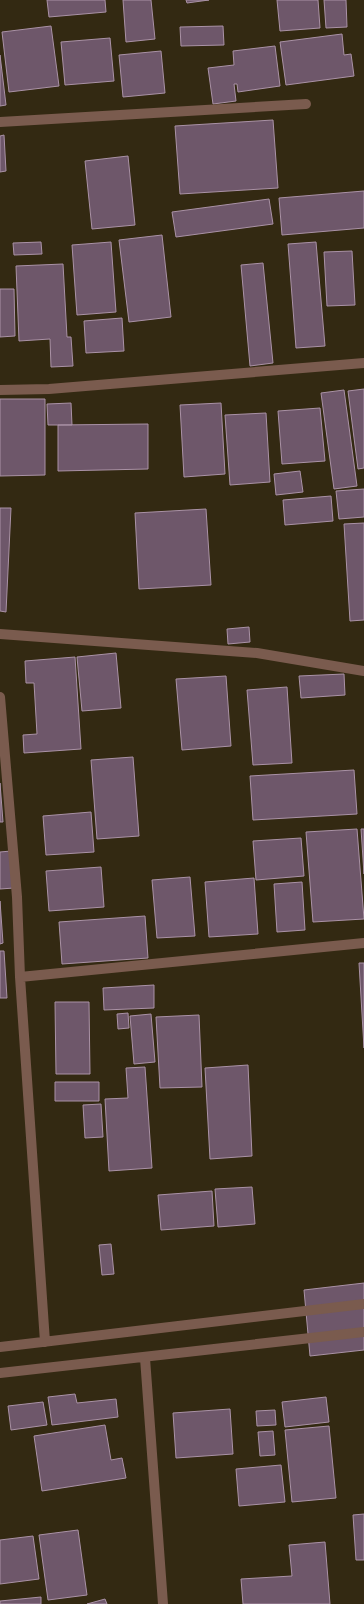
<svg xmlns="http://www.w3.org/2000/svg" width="364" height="1604" font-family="'Asap Condensed',sans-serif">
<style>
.building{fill:#6e576a;stroke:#aa92a6}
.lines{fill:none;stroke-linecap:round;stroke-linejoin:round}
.minor{stroke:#7a5b4e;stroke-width:10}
</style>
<rect width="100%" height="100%" fill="#332912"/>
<path class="building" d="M47,0H105L106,12L49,17Z
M123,0H151L155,39L126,42Z
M186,0H209L187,3Z
M277,0H318L320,28L280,31Z
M324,0H346L347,27L326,28Z
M51,26L59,86L9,92L2,32Z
M223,26L224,45L181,46L180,27Z
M342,34L344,55L351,54L354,76L286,85L280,42Z
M110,38L114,81L65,85L61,42Z
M275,46L280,86L238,92L237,84H234L236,101L213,104L208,68L234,65L233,51Z
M161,51L165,93L123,97L119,55Z
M0,55L6,105L0,106Z
M273,120L278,188L180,194L175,126Z
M4,135L6,171L0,172V136Z
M128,156L135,225L92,229L85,161Z
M364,191V228L282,235L279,198Z
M269,199L273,224L176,237L172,212Z
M162,235L171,317L129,322L119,240Z
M41,242L42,254L14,255L13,243Z
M111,242L116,312L77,315L72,245Z
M316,242L325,346L296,348L288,244Z
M352,251L355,305L327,306L324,252Z
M263,263L273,363L250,366L241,265Z
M63,264L67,337H71L73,366L51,367L50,339L19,341L16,266Z
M0,289H14L15,336L0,337Z
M122,318L124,351L86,353L84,321Z
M364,389V468L358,469L348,391Z
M344,390L357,486L334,489L321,393Z
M0,399H45V475L0,476Z
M71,403L72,425H48L47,404Z
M221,403L225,474L184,477L180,405Z
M320,408L325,461L282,464L278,411Z
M266,413L270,482L230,485L225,415Z
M148,424V469L58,471V425Z
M300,471L303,492L276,495L274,474Z
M364,489V517L339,519L336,491Z
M331,496L333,521L285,525L283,500Z
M0,508H11L6,612L0,611Z
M206,509L211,585L139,589L135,513Z
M364,523V620L350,621L344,524Z
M249,627L250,642L228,644L227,629Z
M116,653L121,708L82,711L77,657Z
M75,657L81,749L24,753L23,735L37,734L34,683H26L25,661Z
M344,674L345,695L301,698L299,676Z
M226,676L231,746L182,750L176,679Z
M287,687L292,763L253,765L247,690Z
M133,757L139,836L97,839L91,760Z
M354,770L357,814L253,820L250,776Z
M0,783L3,822H0Z
M91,812L94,852L46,855L43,816Z
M357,829L364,919L313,922L306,832Z
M361,829H364V874Z
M301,838L304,876L256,880L253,841Z
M11,851L14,888L0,889V852Z
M101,867L104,907L49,911L46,871Z
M190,877L195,936L157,938L152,880Z
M254,878L258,934L209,937L205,882Z
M302,882L305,930L277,932L274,884Z
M0,901L3,943L0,944Z
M145,916L148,958L62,964L59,922Z
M0,951H4L7,998H0Z
M359,963H364V1048Z
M154,985V1008L104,1010L103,988Z
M55,1002H89L90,1074H56Z
M128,1013L129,1028L118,1029L117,1014Z
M151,1014L155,1062L134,1064L130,1016Z
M199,1015L202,1087L160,1088L156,1017Z
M248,1065L252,1156L210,1159L205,1068Z
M145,1067L152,1168L109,1171L105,1099L128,1098L126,1068Z
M55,1082H99V1101H55Z
M101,1104L103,1137L85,1138L83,1105Z
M252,1187L255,1224L218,1227L215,1189Z
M212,1191L214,1226L161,1230L158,1195Z
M111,1244L114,1274L102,1275L99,1245Z
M364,1283V1350L310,1356L304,1290Z
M75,1394L77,1403L116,1399L118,1417L52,1425L48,1397Z
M326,1397L329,1422L285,1427L282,1402Z
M43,1402L47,1425L11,1430L8,1406Z
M230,1409L233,1454L176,1458L173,1413Z
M275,1410L276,1425L257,1426L256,1411Z
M105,1425L111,1460L122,1458L126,1478L42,1491L34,1436Z
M329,1426L336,1498L292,1502L285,1430Z
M273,1431L275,1455L260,1456L258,1432Z
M281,1465L285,1502L239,1506L236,1469Z
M364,1514V1560H356L353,1515Z
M78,1530L87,1595L48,1600L39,1535Z
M33,1536L39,1579L0,1584V1540Z
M325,1542L330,1604H243L241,1579L292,1576L289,1545Z
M41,1597V1604H0V1601Z
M105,1599L107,1604H87Z"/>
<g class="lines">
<path class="minor" d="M0,122L306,104
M0,390L49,389L364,363
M0,634L257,653L364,671
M0,697L17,897L20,977L45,1342
M20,977L364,943
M0,1347L364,1304
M145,1358L163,1604
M0,1373L364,1332"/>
</g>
</svg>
